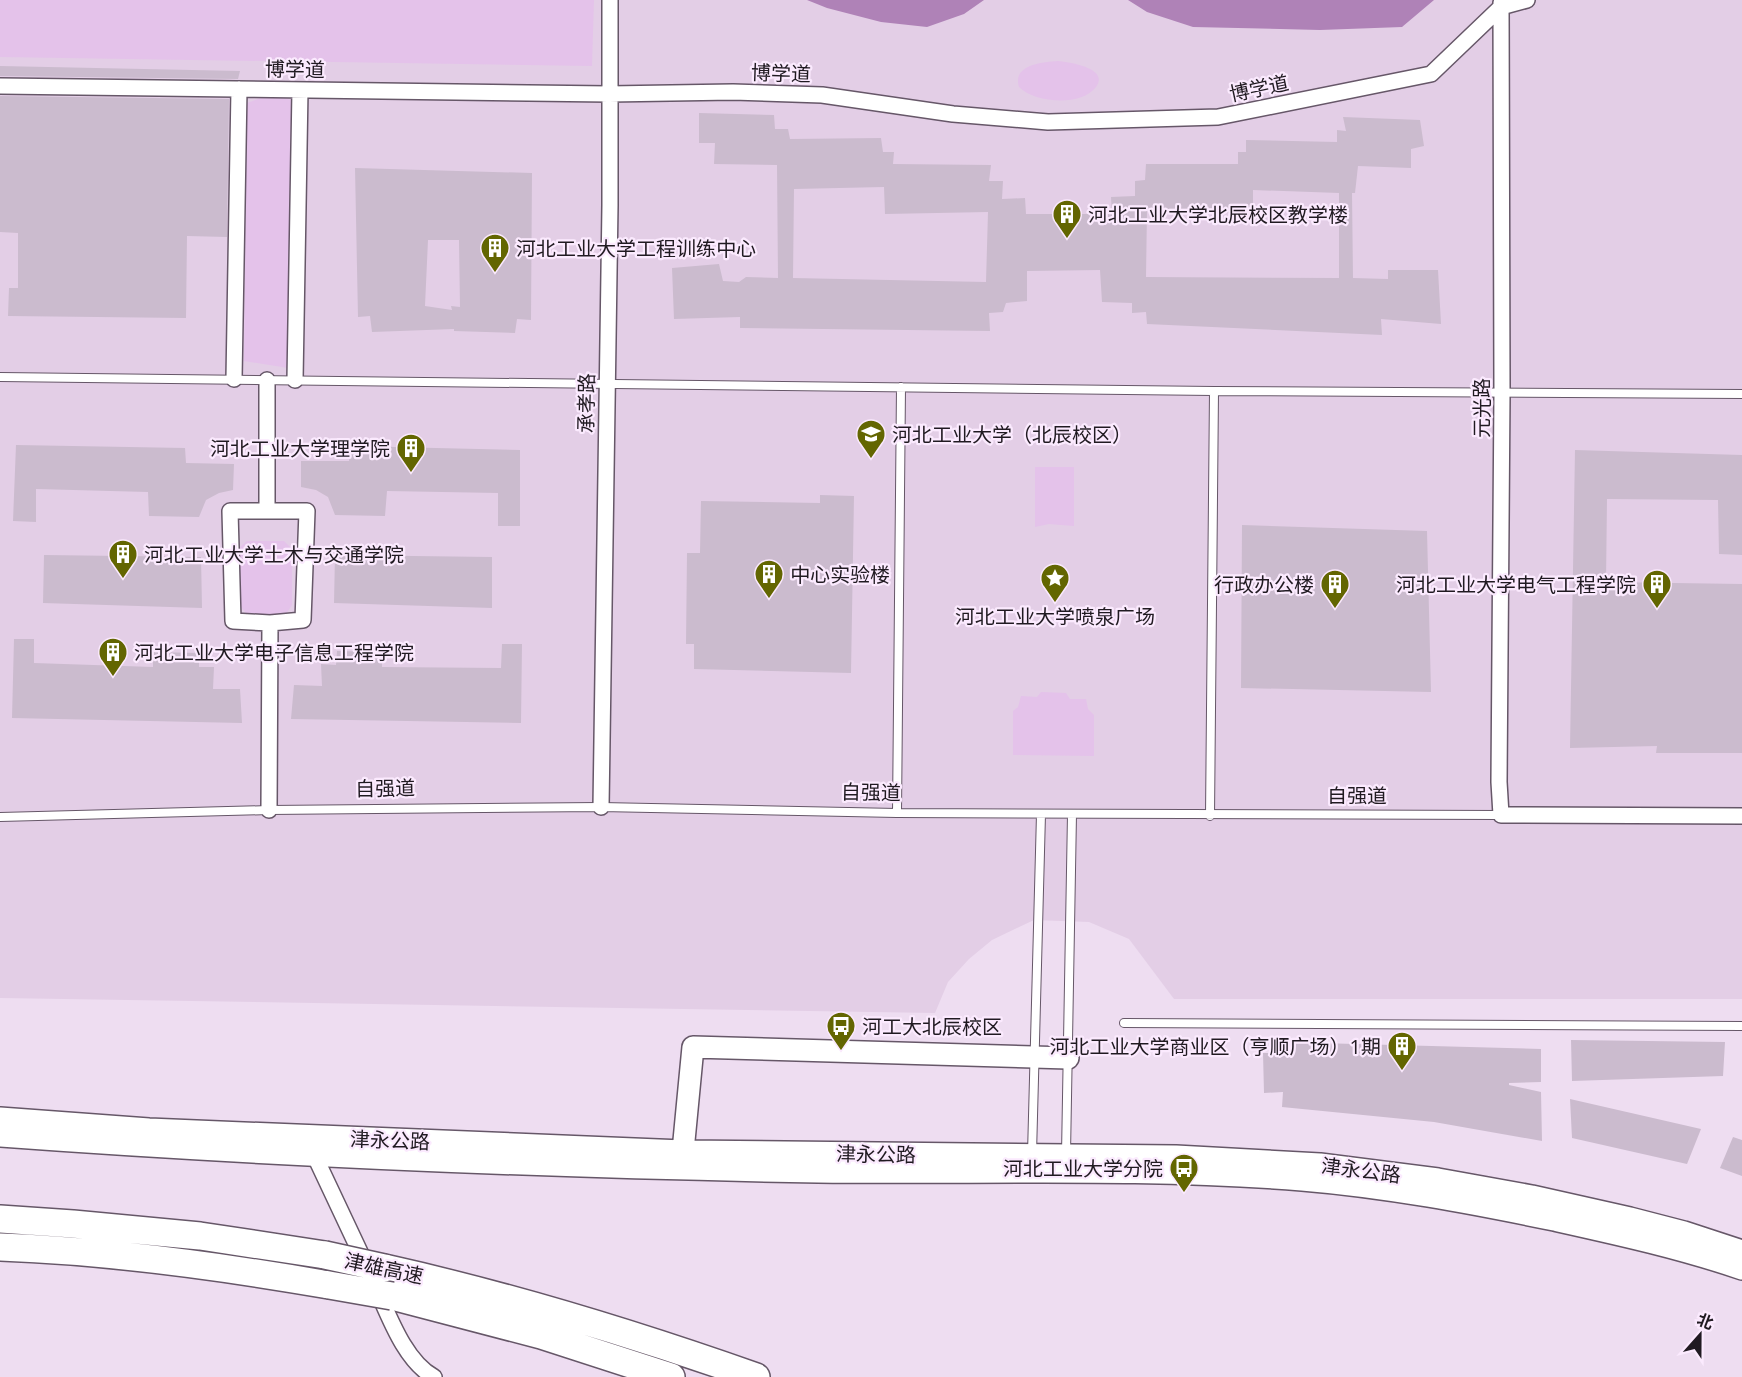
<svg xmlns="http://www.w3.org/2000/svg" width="1742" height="1377" font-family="'Open Sans','Noto Sans SC',sans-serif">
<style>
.built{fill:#e3cee6}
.green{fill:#e4c2ea}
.water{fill:#af82b7}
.building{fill:#cbbbce;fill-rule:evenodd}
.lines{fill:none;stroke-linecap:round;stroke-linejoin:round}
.lane-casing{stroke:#665768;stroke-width:10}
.street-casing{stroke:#665768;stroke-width:18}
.secondary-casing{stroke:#665768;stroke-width:24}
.highway-casing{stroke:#665768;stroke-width:30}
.lane{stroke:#fff;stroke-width:8}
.street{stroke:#fff;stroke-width:15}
.secondary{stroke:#fff;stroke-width:21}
.highway{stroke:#fff;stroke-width:27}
.highway-bridge-casing{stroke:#665768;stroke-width:30;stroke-linecap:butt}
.highway-bridge{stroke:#fff;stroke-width:27}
.labels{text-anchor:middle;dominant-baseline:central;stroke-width:4.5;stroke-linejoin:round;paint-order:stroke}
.street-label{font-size:20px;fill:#201a21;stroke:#fbeafe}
.poi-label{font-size:20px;fill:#201a21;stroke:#fbeafe;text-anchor:start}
</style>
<rect width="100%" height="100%" fill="#eeddf1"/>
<path class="built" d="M0,0H1742V999H1174L1129,939L1089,922L1034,920L992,940L969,959L948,982L935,1013L0,998Z"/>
<path class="green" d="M0,0H594L592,66L0,57Z
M1058,61C1069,62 1110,68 1096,87C1081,107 1035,103 1019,87C1012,65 1042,62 1058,61Z
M271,94L294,101L288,368L244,361L247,103Z
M1035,467H1074V526L1049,524L1035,527Z
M247,541H284L292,549V605L286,614H247L240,606V547Z
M1041,692L1066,693L1070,699H1086L1088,709L1094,715V756L1013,755V711L1018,707L1021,696L1037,697Z"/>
<path class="water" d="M807,0H984L964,14L927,27L881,22L827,8Z
M1128,0H1434L1402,27L1320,30L1193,27L1147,12Z"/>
<path class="building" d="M0,66L240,71L238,79L0,76Z
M0,96L229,99L227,237L187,236L186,318L8,316L9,288H18V233L0,232Z
M699,113L774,115L775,129H788L790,139L881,138L883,152H894L893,164L991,165L989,181H1003L1002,199L1025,198L1026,214H1112L1111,197L1135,196V181L1145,180L1146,164H1238V152H1246V140L1337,142V130L1346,131L1343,117L1420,120L1424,146L1411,149V168L1358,166L1355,193H1352L1353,278L1388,279V270H1438L1441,324L1381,319L1382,335L1147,324L1146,312L1132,313V303L1102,302L1100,270L1027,271V301L1006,303L1003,312L989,313L990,331L740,328V317L674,319L672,268L719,264L723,281L739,282L746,277L778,278L777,165L714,164L715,143H699ZM884,187L885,214L988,212L986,282L793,278L794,189ZM1253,190L1339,193V278L1146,277L1147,210L1253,214Z
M355,168L532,173L531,320L517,319L515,333L454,331V329L372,332L370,316L358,317ZM428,240H459L460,307L451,306L452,310L425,306Z
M16,445L185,448L186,463L234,464L233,490L219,493L206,500L199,517L149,516L148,492L36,489V522L13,521Z
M351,446L520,450V526H498V493L387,491L385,516L335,515L328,497L316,490L301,487V461H349Z
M1575,450L1742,455V555L1719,554L1718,500L1607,499L1606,582L1742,584V753H1656L1657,746L1570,748Z
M820,495L854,496L851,673L694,669V644H686L687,553H700L701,501L820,503Z
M1242,525L1427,531L1431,692L1241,688Z
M44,555L201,557L202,608L43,603Z
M335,555L492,557V608L334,603Z
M14,639H34V663L153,667V652L199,653V667H214L213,689H240L242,723L12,718Z
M502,644H522L521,723L291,719L294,685L322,686L321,664L336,665L337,651L382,652V667L501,668Z
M1571,1040L1725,1042L1723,1076L1572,1081Z
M1280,1042L1541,1049V1082L1509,1083V1085L1541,1092L1542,1141L1434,1122L1282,1107L1283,1092L1264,1093L1263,1053H1277Z
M1570,1099L1701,1129L1687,1164L1572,1138Z
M1733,1137L1742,1140V1176L1720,1168Z"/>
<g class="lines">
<g class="lane-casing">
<path id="lane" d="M0,377L1214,391L1742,394
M897,813L901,387
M1210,816L1214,391
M0,817L269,810L601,807L897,813L1501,815
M1124,1023L1742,1026
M1032,1154L1041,814
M1066,1154L1072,814"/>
</g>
<g class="street-casing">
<path id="street" d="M1501,3L1502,393L1499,782L1501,815L1742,816
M0,86L609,94L733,92L822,95L953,114L1048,122L1218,117L1431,74L1501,7L1527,0
M234,379L239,89
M267,380V511H307L303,620L270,623L269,810
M295,380L300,90
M267,511H230L233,621L270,623
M601,807L610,205V0
M311,1148L367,1267
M378,1292C390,1319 406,1362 434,1377"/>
</g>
<g class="secondary-casing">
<path id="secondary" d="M0,1118L149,1129L683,1151L1176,1156L1320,1164L1438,1179L1532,1196L1630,1218L1684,1232L1742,1251
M0,1136C272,1156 545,1167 818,1172C979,1174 1141,1167 1302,1180C1387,1187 1471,1203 1554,1220C1617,1234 1681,1248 1742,1269
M683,1151L693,1047L1068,1058"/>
</g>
<g class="highway-casing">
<path id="highway" d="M0,1219L73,1224L200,1236L325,1255
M0,1247C111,1251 220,1266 329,1285
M384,1268C510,1296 634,1334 756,1377
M392,1296L541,1335L671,1377"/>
</g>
<use href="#lane" class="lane"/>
<use href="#street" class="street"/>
<use href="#secondary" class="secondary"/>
<use href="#highway" class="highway"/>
<g class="highway-bridge-casing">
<path id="highway-bridge" d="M325,1255L384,1268
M329,1285L392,1296"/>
</g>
<use href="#highway-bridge" class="highway-bridge"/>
</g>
<defs>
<g id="building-pin" transform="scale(1.5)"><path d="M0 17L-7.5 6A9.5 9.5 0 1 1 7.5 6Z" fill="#636601" stroke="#fbeafe"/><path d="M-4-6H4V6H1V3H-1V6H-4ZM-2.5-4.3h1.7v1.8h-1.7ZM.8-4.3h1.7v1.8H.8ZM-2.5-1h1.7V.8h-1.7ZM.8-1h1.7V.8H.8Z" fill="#fff"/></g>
<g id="university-pin" transform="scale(1.5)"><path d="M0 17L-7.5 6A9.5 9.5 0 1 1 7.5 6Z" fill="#636601" stroke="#fbeafe"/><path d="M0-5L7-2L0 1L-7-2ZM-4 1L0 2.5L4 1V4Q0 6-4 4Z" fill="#fff"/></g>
<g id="sight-pin" transform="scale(1.5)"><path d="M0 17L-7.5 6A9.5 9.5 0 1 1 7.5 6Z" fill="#636601" stroke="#fbeafe"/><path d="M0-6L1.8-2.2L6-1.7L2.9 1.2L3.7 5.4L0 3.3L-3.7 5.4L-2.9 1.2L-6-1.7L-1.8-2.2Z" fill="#fff"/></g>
<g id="bus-pin" transform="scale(1.5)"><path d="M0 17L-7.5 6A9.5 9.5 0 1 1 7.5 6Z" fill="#636601" stroke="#fbeafe"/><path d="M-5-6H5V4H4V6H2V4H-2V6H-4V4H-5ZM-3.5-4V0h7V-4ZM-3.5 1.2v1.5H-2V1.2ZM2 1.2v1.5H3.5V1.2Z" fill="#fff"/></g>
</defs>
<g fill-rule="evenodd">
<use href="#building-pin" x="1067" y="214"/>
<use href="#building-pin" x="495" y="248"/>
<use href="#university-pin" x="871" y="434"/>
<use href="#building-pin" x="411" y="448"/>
<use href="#building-pin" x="123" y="554"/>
<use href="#building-pin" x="769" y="574"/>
<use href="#sight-pin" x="1055" y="578"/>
<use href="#building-pin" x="1335" y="584"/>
<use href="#building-pin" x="1657" y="584"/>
<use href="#building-pin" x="113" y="652"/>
<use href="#bus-pin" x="841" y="1026"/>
<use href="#building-pin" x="1402" y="1046"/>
<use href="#bus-pin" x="1184" y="1168"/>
</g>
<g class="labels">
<g class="street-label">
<text transform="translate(295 69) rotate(1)">博学道</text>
<text transform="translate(781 73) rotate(2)">博学道</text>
<text transform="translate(1259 88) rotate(-12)">博学道</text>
<text transform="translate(586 403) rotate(-89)">承孝路</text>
<text transform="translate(1481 408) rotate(-90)">元光路</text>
<text transform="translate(385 788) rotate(-1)">自强道</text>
<text transform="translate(871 792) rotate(1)">自强道</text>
<text x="1357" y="795">自强道</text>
<text transform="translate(390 1140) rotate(2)">津永公路</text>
<text transform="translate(876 1154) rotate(1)">津永公路</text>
<text transform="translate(1361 1170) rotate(7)">津永公路</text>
<text transform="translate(384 1268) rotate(12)">津雄高速</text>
</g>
<g class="poi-label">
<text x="1088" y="214">河北工业大学北辰校区教学楼</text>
<text x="516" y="248">河北工业大学工程训练中心</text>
<text x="892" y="434">河北工业大学（北辰校区）</text>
<text x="390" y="448" text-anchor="end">河北工业大学理学院</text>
<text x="144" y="554">河北工业大学土木与交通学院</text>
<text x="790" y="574">中心实验楼</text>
<text x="1314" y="584" text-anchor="end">行政办公楼</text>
<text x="1636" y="584" text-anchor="end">河北工业大学电气工程学院</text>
<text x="1055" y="616" text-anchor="middle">河北工业大学喷泉广场</text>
<text x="134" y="652">河北工业大学电子信息工程学院</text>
<text x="862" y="1026">河工大北辰校区</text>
<text x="1381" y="1046" text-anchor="end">河北工业大学商业区（亨顺广场）1期</text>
<text x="1163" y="1168" text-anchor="end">河北工业大学分院</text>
</g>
</g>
<g transform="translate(1700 1335) rotate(21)" stroke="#fbeafe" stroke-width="4.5" paint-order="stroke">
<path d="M0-4.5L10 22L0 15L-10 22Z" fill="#201a21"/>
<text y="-9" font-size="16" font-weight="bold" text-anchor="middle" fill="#201a21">北</text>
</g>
</svg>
